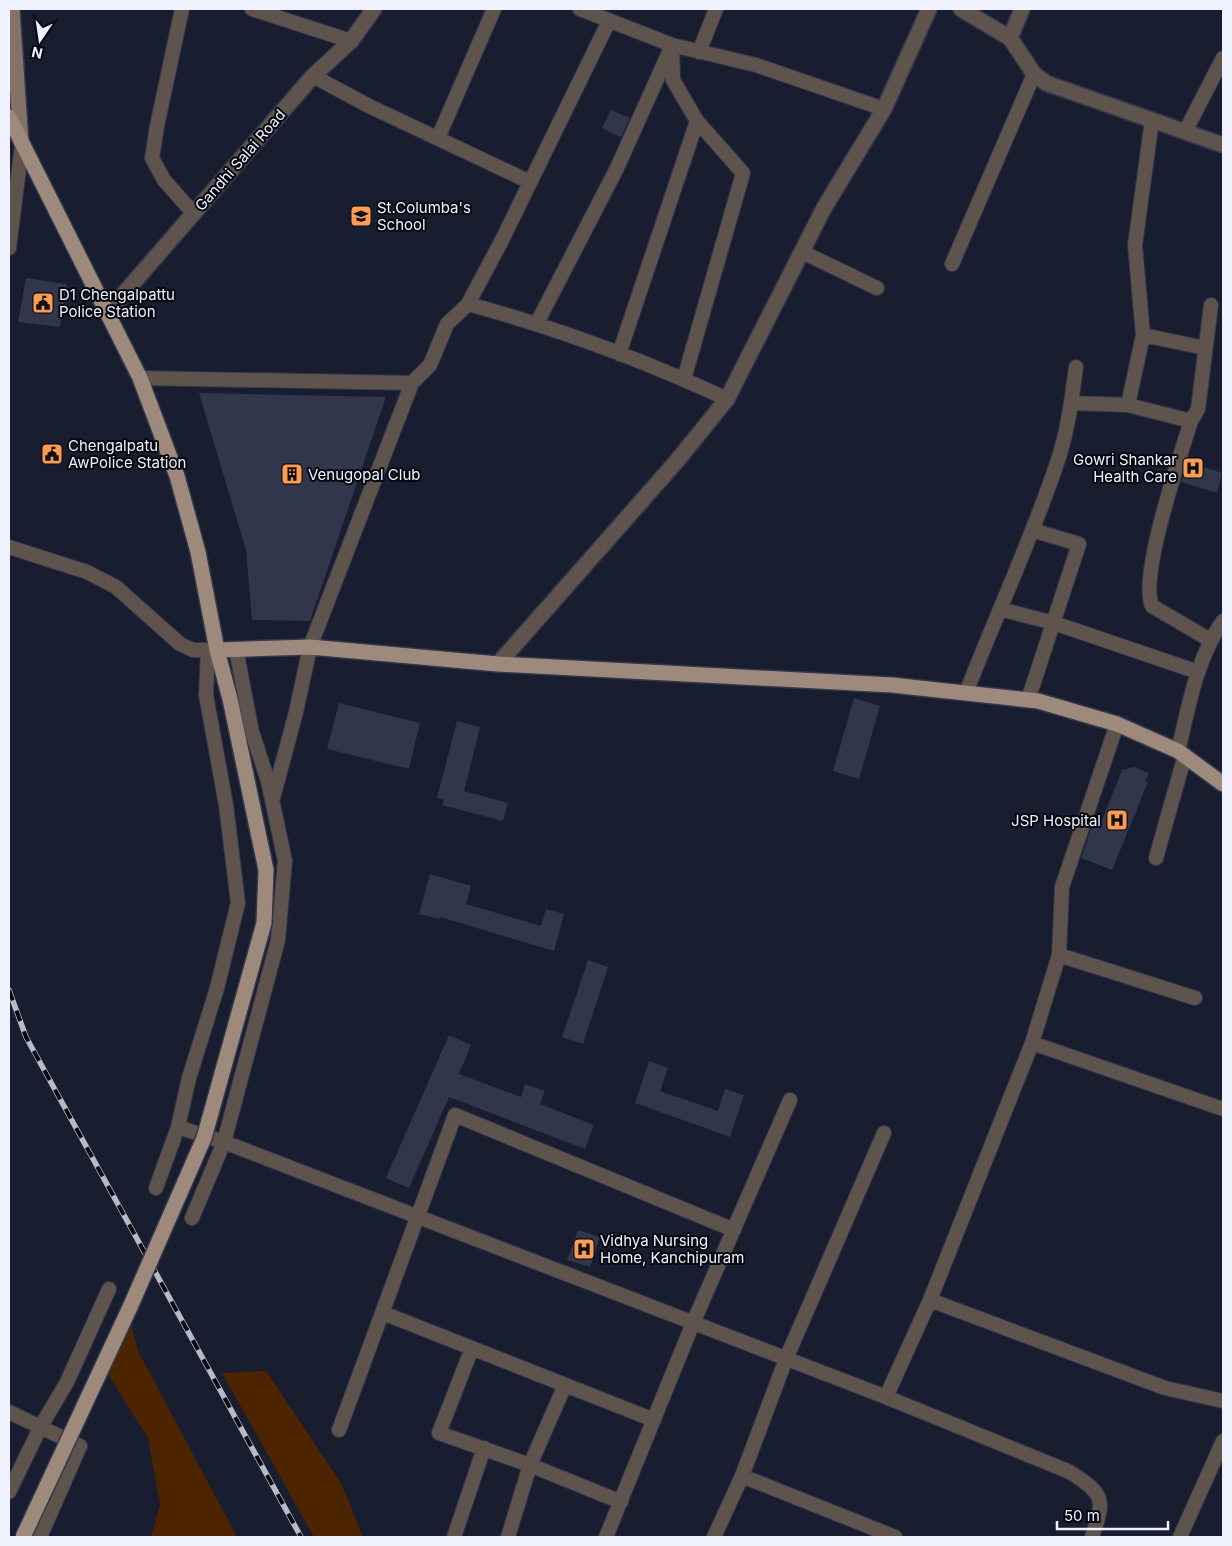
<svg xmlns="http://www.w3.org/2000/svg" width="1232" height="1546" font-family="Inter,sans-serif">
<style>
.green{fill:#4d2400}
.building{fill:#32364b}
.lines{fill:none;stroke-linecap:round;stroke-linejoin:round}
.minor-casing{stroke:#333749;stroke-width:16}
.tertiary-casing{stroke:#333749;stroke-width:18}
.secondary-casing{stroke:#333749;stroke-width:18}
.primary-casing{stroke:#333749;stroke-width:18}
.minor{stroke:#5e544d;stroke-width:14}
.tertiary{stroke:#5e544d;stroke-width:15}
.secondary{stroke:#827268;stroke-width:15}
.primary{stroke:#9e8a7c;stroke-width:15}
.rail-casing{stroke:#b7bac7;stroke-width:5.5}
.rail{stroke:#060810;stroke-width:4;stroke-dasharray:11;stroke-linecap:butt}
.primary-bridge-casing{stroke:#333749;stroke-width:18;stroke-linecap:butt}
.primary-bridge{stroke:#9e8a7c;stroke-width:15}
.labels{text-anchor:middle;dominant-baseline:central;stroke-width:4;stroke-linejoin:round;paint-order:stroke}
.street-label{font-size:15px;fill:#eff2fd;stroke:#060810}
.poi-label{font-size:15px;fill:#eff2fd;stroke:#060810;text-anchor:start}
</style>
<rect width="100%" height="100%" fill="#191d30"/>
<path class="green" d="M129,1317L138,1351L237,1537H151L160,1505L148,1438L97,1357Z
M266,1371L342,1485L363,1537H314L222,1373Z"/>
<path class="building" d="M611,110L630,118L621,137L602,128Z
M26,278L67,284L60,327L18,322Z
M199,393L386,397L310,621L252,620L246,550Z
M1189,457L1202,461L1201,466L1222,473L1217,493L1181,482Z
M854,698L880,706L859,779L833,771Z
M339,703L420,723L409,769L327,749Z
M457,721L480,727L464,791L508,803L503,821L442,805L444,800L437,798Z
M1134,767L1149,773L1145,781L1148,782L1112,870L1081,858L1095,818L1102,820L1122,770Z
M430,874L471,886L466,904L541,926L546,909L564,914L554,951L440,917L439,919L419,914Z
M588,960L608,967L583,1044L562,1037Z
M449,1035L471,1045L459,1074L521,1097L525,1084L545,1091L540,1104L594,1125L585,1149L449,1097L409,1188L386,1178Z
M649,1061L668,1068L660,1091L718,1111L725,1089L744,1095L730,1137L635,1103Z
M578,1230L600,1237L590,1267L567,1260Z"/>
<g class="lines">
<g class="minor-casing">
<path id="minor" d="M182,9L157,126L152,158L164,180L194,214
M252,9L351,41
M580,9L672,45L756,65L884,109
M672,45L673,80L697,121L743,173L684,379
M699,52L716,9
M313,76L369,106L530,182
M1185,132L1223,58
M438,138L494,9
M9,248L22,145
M802,252L877,288
M952,264L1034,74
M468,304L502,240L609,21
M537,323L617,168L670,50
M1143,335L1205,348
M619,354L697,121
M140,378L412,383L430,365L447,324L468,304C557,328 643,360 727,399
M1071,403L1128,405L1191,421
M1128,405L1143,335L1135,245L1152,120
M9,547L87,572L116,587L180,644L193,650H216
M1000,609L1054,623L1198,672
M1210,640L1152,606C1139,575 1180,457 1191,421L1198,409L1211,305
M208,650L206,695L226,805L238,903L217,988L189,1078L178,1127L224,1142L886,1397L930,1300L1032,1043L1059,955L1062,887L1117,724
M966,693C996,615 1032,539 1058,460C1068,430 1072,397 1076,367
M1028,700L1079,544L1032,530
M1178,751C1189,706 1196,659 1223,621
M273,798L296,712L310,647L412,383
M1156,858L1185,755
M1059,955L1195,998
M1032,1043L1223,1109
M884,1133L786,1359L742,1476L895,1537
M156,1188L178,1127
M192,1218L224,1142L278,940L285,861L268,781L252,732L236,649
M930,1300L1165,1388L1223,1401
M383,1313L654,1420
M472,1348L439,1433L530,1465L621,1502
M886,1397L1070,1472C1105,1495 1105,1499 1092,1537
M9,1412L80,1446L40,1537
M339,1430L455,1115L734,1230
M9,1492L41,1426L67,1382L109,1289
M454,1537L484,1448
M508,1537L530,1465L565,1385
M606,1537L693,1323L790,1100
M714,1537L742,1476
M1180,1537L1223,1441"/>
</g>
<g class="tertiary-casing">
<path id="tertiary" d="M961,9L1010,38L1034,74L1046,83L1223,145
M1010,38L1022,9
M107,313L313,76L351,41L374,9
M498,664L676,462L727,399L824,208L884,109L929,9"/>
</g>
<g class="secondary-casing">
<path id="secondary" d="M12,9L21,142"/>
</g>
<g class="primary-casing">
<path id="primary" d="M9,117L140,378L177,476L198,552L217,650L230,699L266,870
M217,650L310,647L498,664L892,685L1038,701L1117,724L1178,751L1223,784"/>
</g>
<use href="#minor" class="minor"/>
<use href="#tertiary" class="tertiary"/>
<use href="#secondary" class="secondary"/>
<use href="#primary" class="primary"/>
<g class="rail-casing">
<path id="rail" d="M9,990L26,1037L301,1537"/>
</g>
<use href="#rail" class="rail"/>
<g class="primary-bridge-casing">
<path id="primary-bridge" d="M23,1537L131,1305L204,1138L264,923L266,870"/>
</g>
<use href="#primary-bridge" class="primary-bridge"/>
</g>
<defs>
<g id="school-square" transform="scale(1.125)"><rect x="-9" y="-9" width="18" height="18" rx="4" fill="#fc9d53" stroke="#060810"/><path d="M0-5L7-2L0 1L-7-2ZM-4 1L0 2.5L4 1V4Q0 6-4 4Z" fill="#111"/></g>
<g id="civic-square" transform="scale(1.125)"><rect x="-9" y="-9" width="18" height="18" rx="4" fill="#fc9d53" stroke="#060810"/><path d="M-.6-6.5H3V-4.5H.6V-3L4-1V1h2V6H-6V1h2V-1L-.6-3ZM-1.2 2.5V6h2.4V2.5Z" fill="#111"/></g>
<g id="hospital-square" transform="scale(1.125)"><rect x="-9" y="-9" width="18" height="18" rx="4" fill="#fc9d53" stroke="#060810"/><path d="M-5-5h3v3.5h4V-5h3V5h-3V1.5h-4V5h-3Z" fill="#111"/></g>
<g id="building-square" transform="scale(1.125)"><rect x="-9" y="-9" width="18" height="18" rx="4" fill="#fc9d53" stroke="#060810"/><path d="M-4-6H4V6H1V3H-1V6H-4ZM-2.5-4.3h1.7v1.8h-1.7ZM.8-4.3h1.7v1.8H.8ZM-2.5-1h1.7V.8h-1.7ZM.8-1h1.7V.8H.8Z" fill="#111"/></g>
</defs>
<g fill-rule="evenodd">
<use href="#school-square" x="361" y="216"/>
<use href="#civic-square" x="43" y="303"/>
<use href="#civic-square" x="52" y="454"/>
<use href="#hospital-square" x="1193" y="468"/>
<use href="#building-square" x="292" y="474"/>
<use href="#hospital-square" x="1117" y="820"/>
<use href="#hospital-square" x="584" y="1249"/>
</g>
<g class="labels">
<g class="street-label">
<text transform="translate(240 160) rotate(-49)">Gandhi Salai Road</text>
</g>
<g class="poi-label">
<text x="377" y="207">St.Columba's<tspan x="377" dy="17">School</tspan></text>
<text x="59" y="294">D1 Chengalpattu<tspan x="59" dy="17">Police Station</tspan></text>
<text x="68" y="445">Chengalpatu<tspan x="68" dy="17">AwPolice Station</tspan></text>
<text x="1177" y="459" text-anchor="end">Gowri Shankar<tspan x="1177" dy="17">Health Care</tspan></text>
<text x="308" y="474">Venugopal Club</text>
<text x="1101" y="820" text-anchor="end">JSP Hospital</text>
<text x="600" y="1240">Vidhya Nursing<tspan x="600" dy="17">Home, Kanchipuram</tspan></text>
</g>
</g>
<rect width="1232" height="1546" fill="none" stroke="#eff2fd" stroke-width="20"/>
<g transform="translate(40 40) rotate(193)" stroke="#060810" stroke-width="4" paint-order="stroke">
<path d="M0-4L9 19L0 12L-9 19Z" fill="#eff2fd"/>
<text y="-8" font-size="14" font-weight="bold" text-anchor="middle" fill="#eff2fd">N</text>
</g>
<path d="M1057 1521v8h111v-8" fill="none" stroke="#eff2fd" stroke-width="2.5"/>
<text x="1064" y="1521" font-size="15" fill="#eff2fd" stroke="#060810" stroke-width="4" paint-order="stroke">50 m</text>
</svg>
